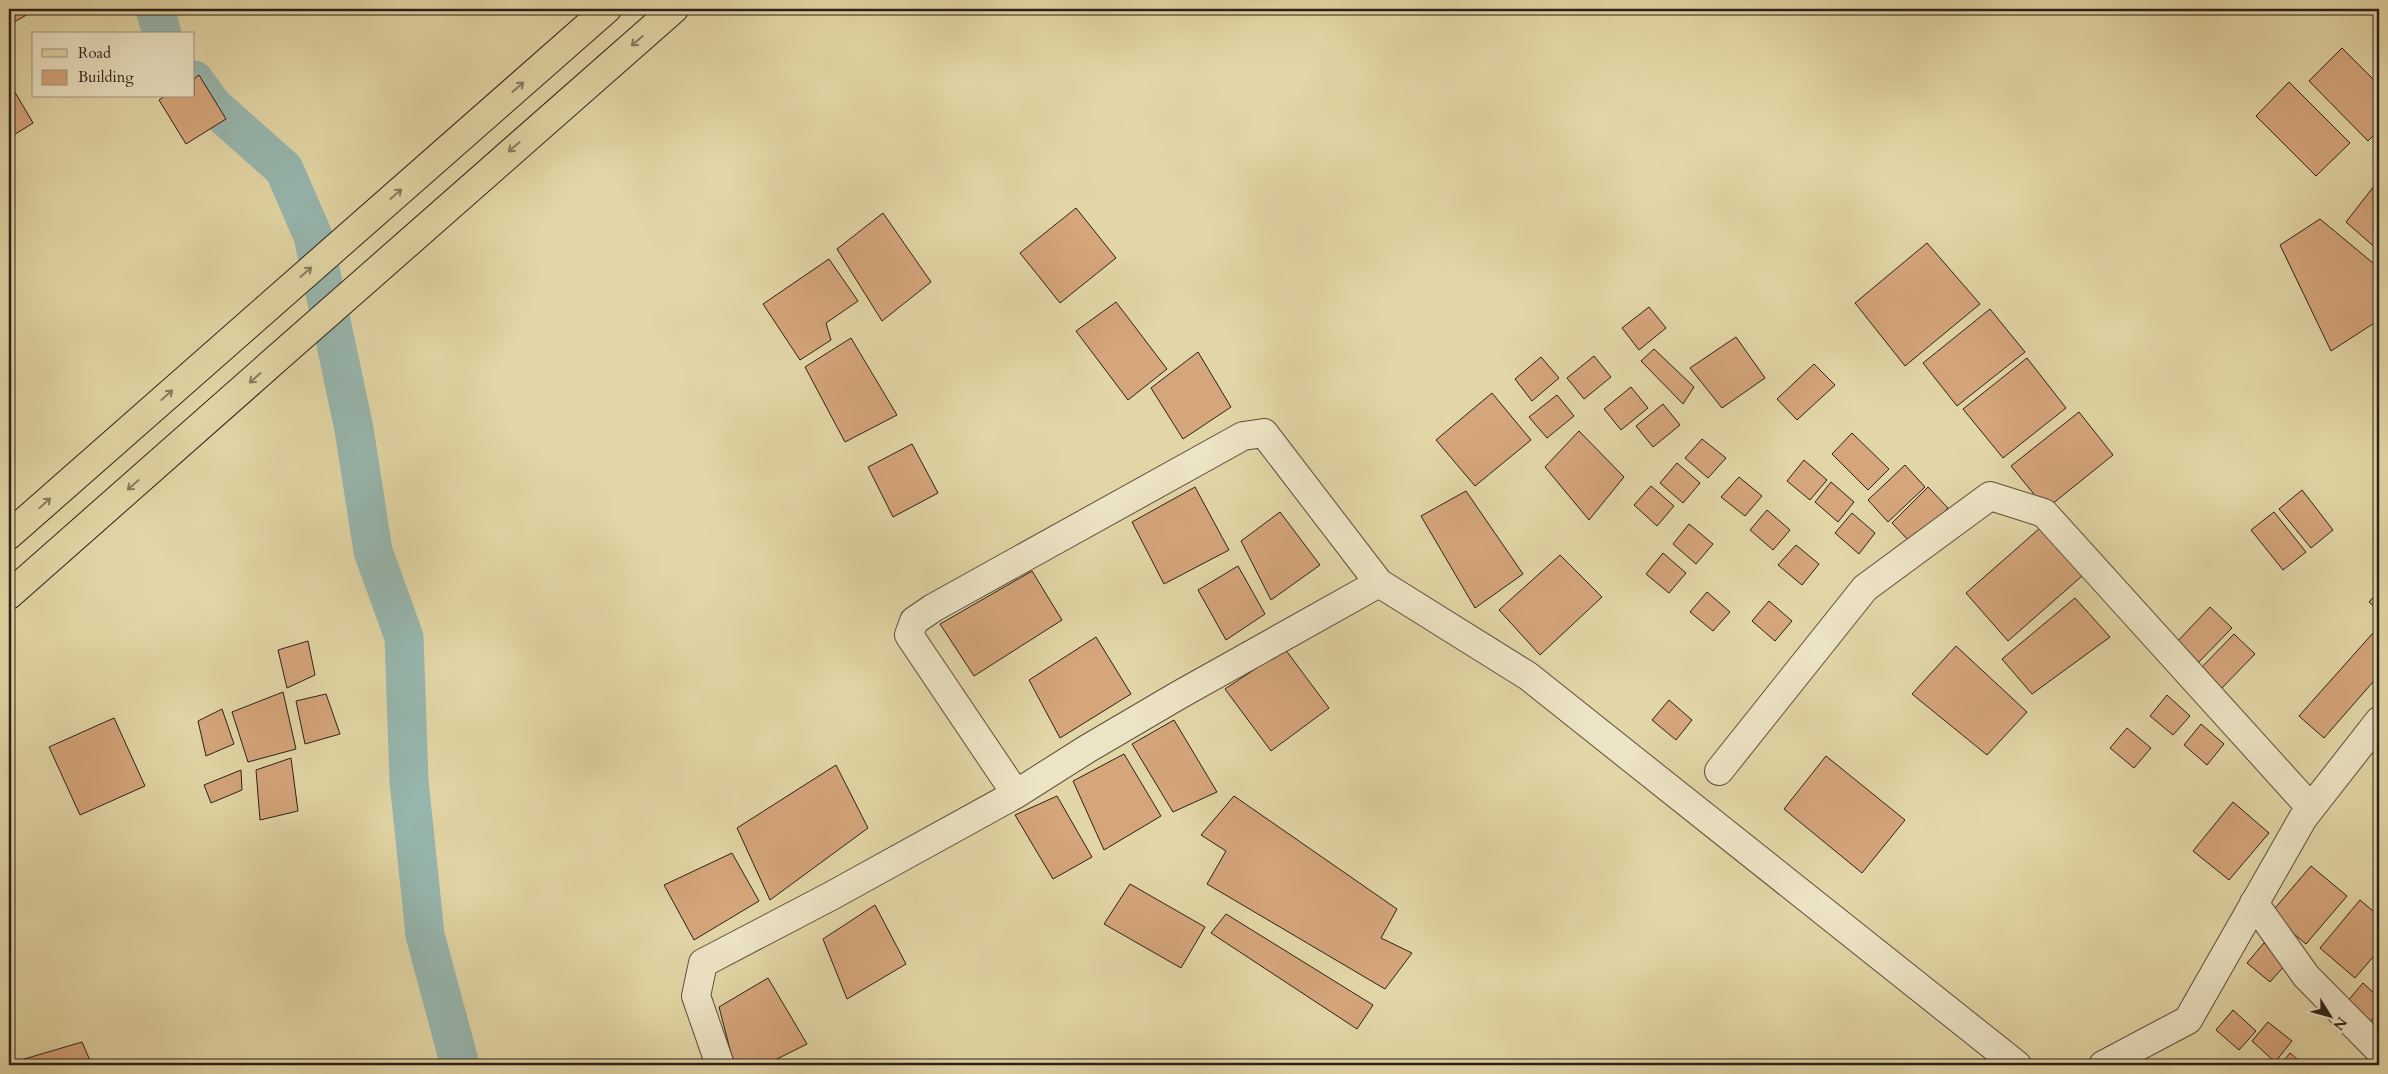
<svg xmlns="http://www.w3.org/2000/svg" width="2388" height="1074" font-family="Cardo,serif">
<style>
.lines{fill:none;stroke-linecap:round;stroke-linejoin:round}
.canal{stroke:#97b7af;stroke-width:39}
.building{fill:#d5a57b;stroke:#2b201a}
.street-casing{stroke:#594e3d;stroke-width:30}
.primary-casing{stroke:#2b201a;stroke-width:30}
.street{stroke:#ede4c5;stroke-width:28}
.primary{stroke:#e3d6a6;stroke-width:28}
.oneway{stroke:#877b60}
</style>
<rect width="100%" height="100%" fill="#e3d6a6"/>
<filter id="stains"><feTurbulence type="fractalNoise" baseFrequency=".004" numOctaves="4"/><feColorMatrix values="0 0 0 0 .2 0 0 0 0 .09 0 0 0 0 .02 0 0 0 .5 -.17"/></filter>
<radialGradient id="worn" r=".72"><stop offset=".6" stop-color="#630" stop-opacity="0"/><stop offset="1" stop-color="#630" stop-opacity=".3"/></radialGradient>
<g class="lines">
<path class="canal" d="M155,9L162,34
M194,80L212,105L284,169L313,236L354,429L373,551L404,637L409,781L425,935L460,1065"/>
</g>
<path class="building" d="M9,9H37L9,25Z
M2342,48L2379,85V130L2368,141L2309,81Z
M199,75L226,119L186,144L159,100L165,96H194V79Z
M9,82L33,123L9,138Z
M2289,82L2350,143L2316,176L2256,116Z
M2378,181L2379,182V251L2346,222Z
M1076,208L1116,258L1060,303L1020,253Z
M883,213L931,282L882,321L837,249Z
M2320,219L2379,268V320L2331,351L2280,245Z
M1927,243L1980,304L1905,366L1855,303Z
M829,259L858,301L826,323L831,340L800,360L763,304Z
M1116,302L1167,369L1128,400L1076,331Z
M1649,307L1666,328L1639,350L1622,328Z
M1990,309L2025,352L1957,406L1923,363Z
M1736,337L1765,378L1722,408L1690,368Z
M851,338L897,415L845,442L805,367Z
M1654,349L1694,387L1683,404L1641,361Z
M1198,352L1231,407L1183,439L1151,388Z
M1594,356L1611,377L1584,399L1567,378Z
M1541,357L1559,378L1532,401L1515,379Z
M2027,358L2066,408L2003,458L1963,409Z
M1814,364L1835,385L1797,420L1777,399Z
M1631,387L1648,408L1621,430L1604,409Z
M1492,393L1531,440L1475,486L1436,440Z
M1557,395L1574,416L1547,438L1529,417Z
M1663,404L1680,425L1653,447L1636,426Z
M2079,412L2113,455L2046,509L2011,466Z
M1579,431L1624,477L1589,520L1545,467Z
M1852,433L1889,469L1868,490L1832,454Z
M1702,439L1726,458L1708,478L1685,458Z
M912,444L938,493L893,517L868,467Z
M1804,460L1827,480L1810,500L1787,481Z
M1677,463L1700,483L1683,503L1660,483Z
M1905,465L1925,487L1888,522L1868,500Z
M1739,477L1762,496L1745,516L1721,497Z
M1831,482L1854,502L1838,522L1815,502Z
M1651,486L1674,506L1657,526L1634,505Z
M1195,487L1229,550L1164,584L1132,522Z
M1928,487L1948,508L1912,544L1892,523Z
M2302,490L2333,530L2311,548L2279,509Z
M1466,491L1523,574L1475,608L1421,516Z
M1767,510L1790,530L1773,550L1750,530Z
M1280,512L1320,565L1271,600L1241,541Z
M2274,512L2306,552L2283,570L2251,530Z
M1852,513L1875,533L1859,554L1835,533Z
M1689,524L1713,544L1696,564L1673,544Z
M2040,528L2082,576L2008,641L1966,593Z
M1796,545L1819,564L1802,585L1778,565Z
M1663,553L1686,573L1669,593L1646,574Z
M1560,555L1602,597L1540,655L1499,610Z
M1238,566L1265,614L1226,640L1198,590Z
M1032,571L1062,620L974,676L940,624Z
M2379,591V611L2369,602Z
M1707,592L1730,612L1713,631L1690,612Z
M2075,598L2110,637L2032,694L2002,659Z
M1769,601L1792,621L1775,641L1752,621Z
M2210,607L2232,628L2196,665L2175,644Z
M2373,633L2379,639V675L2324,738L2299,716Z
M2234,634L2255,654L2219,691L2198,671Z
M1096,637L1131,694L1060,738L1029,680Z
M308,641L315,675L287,688L278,650Z
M1956,646L2027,712L1987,755L1912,694Z
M1285,649L1329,708L1271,751L1225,689Z
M283,692L296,749L248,762L232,712Z
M326,694L340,734L305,744L296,701Z
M2167,695L2190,716L2173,735L2150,716Z
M1669,700L1692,720L1676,740L1652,720Z
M222,709L234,744L206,756L198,721Z
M114,718L145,786L80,815L49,747Z
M1174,720L1217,792L1173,812L1132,744Z
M2201,724L2224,744L2207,765L2184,745Z
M2127,728L2151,748L2134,768L2110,748Z
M1124,754L1161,816L1104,850L1073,781Z
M1826,756L1905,820L1862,873L1784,809Z
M291,758L298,811L260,820L256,770Z
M836,765L868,828L770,900L737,828Z
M241,770L242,790L211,803L204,785Z
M1057,796L1092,857L1053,879L1015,815Z
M1234,796L1397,909L1381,938L1412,953L1385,989L1207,884L1226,851L1201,835Z
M2233,802L2269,833L2229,880L2193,851Z
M732,853L759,901L694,940L664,885Z
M2311,866L2347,896L2306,944L2270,914Z
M1130,884L1205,927L1181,968L1104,924Z
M2360,900L2379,916V950L2355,978L2320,948Z
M875,905L906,964L847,999L823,939Z
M1226,914L1373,1005L1357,1029L1211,933Z
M2264,943L2287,963L2270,982L2247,963Z
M768,978L807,1044L765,1065H734L719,1007Z
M2363,983L2379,998V1011L2369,1023L2346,1003Z
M2233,1010L2256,1031L2239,1050L2216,1030Z
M2268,1022L2292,1041L2275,1062L2252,1041Z
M82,1042L92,1065H15L14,1062Z
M2290,1053L2304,1065H2280Z"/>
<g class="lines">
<g class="street-casing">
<path id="street" d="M1379,583L1528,676L2017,1065
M1719,771L1865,588L1990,496L2044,513L2311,808
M2254,903L2306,976L2379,1050
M720,1065L696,996L703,963L831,896L1016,794L1087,749L1179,695L1379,583L1264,433L1243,436L933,608L914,621L909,635L1016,794
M2103,1065L2188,1020L2303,818L2379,721"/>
</g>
<g class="primary-casing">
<path id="primary" d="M9,535L607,9
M9,595C231,400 451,203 674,9"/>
</g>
<use href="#street" class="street"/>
<use href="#primary" class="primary"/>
</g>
<defs><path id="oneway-shaft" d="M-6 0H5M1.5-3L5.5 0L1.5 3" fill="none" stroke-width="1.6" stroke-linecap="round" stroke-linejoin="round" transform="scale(1.25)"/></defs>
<g class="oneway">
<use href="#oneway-shaft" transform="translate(637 41) rotate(139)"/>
<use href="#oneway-shaft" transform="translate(518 87) rotate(-41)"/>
<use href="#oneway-shaft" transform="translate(514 147) rotate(139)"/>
<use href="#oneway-shaft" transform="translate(396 194) rotate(-41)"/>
<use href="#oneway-shaft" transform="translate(306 272) rotate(-41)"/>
<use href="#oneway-shaft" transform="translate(255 378) rotate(139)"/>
<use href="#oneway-shaft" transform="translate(167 395) rotate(-42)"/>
<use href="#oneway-shaft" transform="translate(133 485) rotate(139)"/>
<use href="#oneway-shaft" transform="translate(45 503) rotate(-42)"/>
</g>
<rect width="2388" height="1074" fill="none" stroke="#e3d6a6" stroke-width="30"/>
<rect x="10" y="10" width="2368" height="1054" fill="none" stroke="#2b201a" stroke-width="2.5"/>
<rect x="15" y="15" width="2358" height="1044" fill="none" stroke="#2b201a"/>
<rect x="32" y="32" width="162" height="65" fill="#ede4c5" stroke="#9f9681"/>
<rect x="42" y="49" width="25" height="8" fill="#e3d6a6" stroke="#9f9681"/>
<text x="78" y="58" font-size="15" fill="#2b201a">Road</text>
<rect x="42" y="70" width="25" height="15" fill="#d5a57b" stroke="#9f9681"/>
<text x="78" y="82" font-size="15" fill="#2b201a">Building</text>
<g transform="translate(2330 1016) rotate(127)" stroke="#ede4c5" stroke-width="4" paint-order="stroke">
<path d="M0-4L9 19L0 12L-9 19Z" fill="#2b201a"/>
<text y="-8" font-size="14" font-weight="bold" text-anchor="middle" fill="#2b201a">N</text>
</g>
<rect width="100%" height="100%" filter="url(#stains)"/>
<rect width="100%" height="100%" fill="url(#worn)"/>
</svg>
